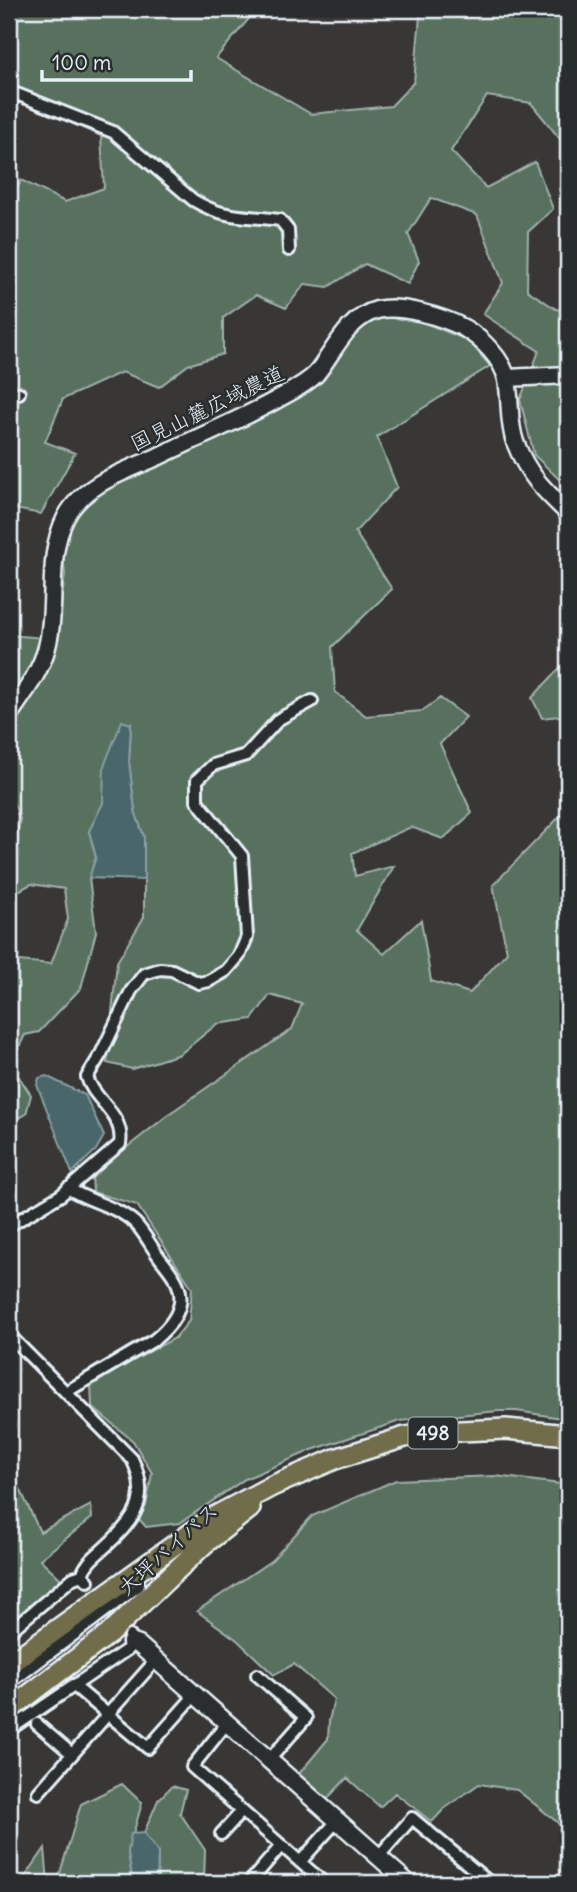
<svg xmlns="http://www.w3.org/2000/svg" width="577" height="1892" font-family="Delius,'Klee One',sans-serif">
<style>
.green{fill:#58715f;stroke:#a0b1ac;stroke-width:2}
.water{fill:#48666b;stroke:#889ea3;stroke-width:2}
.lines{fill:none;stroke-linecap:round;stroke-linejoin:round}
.street-tunnel{stroke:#525353;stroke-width:10;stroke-dasharray:10 5;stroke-linecap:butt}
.street-casing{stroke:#e8f1f8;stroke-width:16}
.secondary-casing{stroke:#e8f1f8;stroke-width:21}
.highway-casing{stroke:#e8f1f8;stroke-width:24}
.street{stroke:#2a2d2e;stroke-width:10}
.secondary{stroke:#2a2d2e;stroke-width:16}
.highway{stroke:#716d4b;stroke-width:19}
.labels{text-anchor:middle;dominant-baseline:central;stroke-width:5;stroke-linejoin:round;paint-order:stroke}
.shield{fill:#2a2d2e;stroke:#afb6bb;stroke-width:2}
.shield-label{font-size:19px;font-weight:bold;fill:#e8f1f8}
.street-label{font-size:21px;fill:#e8f1f8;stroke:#2a2d2e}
</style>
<rect width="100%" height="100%" fill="#383736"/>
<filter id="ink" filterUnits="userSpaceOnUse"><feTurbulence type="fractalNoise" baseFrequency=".0143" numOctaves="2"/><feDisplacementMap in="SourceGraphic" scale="14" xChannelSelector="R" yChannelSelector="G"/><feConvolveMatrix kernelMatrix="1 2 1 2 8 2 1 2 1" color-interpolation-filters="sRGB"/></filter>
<g filter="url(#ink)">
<path class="green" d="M9,9H257L216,58L311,114L391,106L414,82L420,16L413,9H568V149L531,103L487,96L451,151L486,188L535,162L553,209L528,232L527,290L556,309L568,311V488L534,455L520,400L539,351L483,314L503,283L477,215L431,198L408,234L419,261L408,284L365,264L328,287L305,284L286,308L256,295L223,318V354L188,365L159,387L122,372L63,399L45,442L75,453L41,514L9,508V207L21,180L65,202L104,188L101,136L9,96Z
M396,311L469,341L490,366L377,437L397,487L355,532L392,589L332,647L335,692L366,716L422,711L440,698L466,717L440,744L472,813L443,839L411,827L352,853L355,876L394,866L357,930L384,954L421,920L431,981L470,993L507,952L493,885L568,808V1419L516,1411H498L400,1421L312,1450L245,1479L180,1523L146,1527L139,1519L146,1506L152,1473L133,1441L92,1407L91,1383L175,1338L189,1321L192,1288L137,1205L93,1192L92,1175L173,1111L292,1029L302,1004L270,995L252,1019L217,1024L180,1054L132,1069L107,1063L117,962L144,917V837L135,811L129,762L131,724L104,766V803L89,831L96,857L89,878L96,932L81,988L39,1032L25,1035L15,1055H9V960L51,964L68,919L64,889L31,884L9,896V864L20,819L9,792V635L57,639L65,574L60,532L72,500L272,410L353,324Z
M568,659V715L542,718L532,698Z
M19,1077L31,1095L26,1114L9,1123V1092Z
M10,1467L40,1532L91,1505L92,1518L40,1559L61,1579L9,1625Z
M495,1476L568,1485V1838L557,1822L517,1790L479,1784L444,1809L432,1822L395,1793L380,1807L347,1778L324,1802L298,1775L328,1739L329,1721L334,1699L294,1664L274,1675L237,1640L197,1611L272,1560L312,1516L396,1480Z
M122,1784L142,1803L128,1852L133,1883H57L81,1804Z
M172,1786L186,1790L180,1813L205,1850L204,1883H157L158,1853L144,1833L158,1800Z
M45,1848L48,1883H9V1867L21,1883Z"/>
<path class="water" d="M122,721L131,724L129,762L135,811L144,837V880L89,878L96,857L89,831L103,803L104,766Z
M46,1076L85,1095L104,1136L96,1150L72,1173L37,1085L39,1078Z
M144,1833L158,1853L157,1883H133L128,1852L131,1834Z"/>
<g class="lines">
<path class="street-tunnel" d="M88,1581L122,1626"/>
<g class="street-casing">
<path id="street" d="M9,91L113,132L193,200C226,220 244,215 280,220L288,230L289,250
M9,392L19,393
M9,1226L61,1195L120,1144C125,1114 93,1100 87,1077L101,1054L131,991L144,974L160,969L172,970L199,983L209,981L226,971L239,956L247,937L242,856L197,801V780L213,765L246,755L279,719L312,701
M9,1335L132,1459C152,1500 133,1522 103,1549C94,1557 86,1563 82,1575
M66,1392L154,1340C170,1327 187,1308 178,1285C174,1274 163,1263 157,1254C150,1244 143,1231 135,1223C117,1206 89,1202 68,1188
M9,1632L73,1578L82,1575L88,1581
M257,1675L306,1718L269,1760
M73,1685L148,1748L195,1695
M227,1723L192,1767L324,1883
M37,1724L72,1754
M9,1730L128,1649L130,1636
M38,1793L156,1660
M221,1834L242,1811
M378,1857L412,1818L490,1883
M300,1862L337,1821
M249,1883L281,1846"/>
</g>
<g class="secondary-casing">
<path id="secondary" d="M507,378L568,375
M9,715C24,693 40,673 47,647C58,604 45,558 66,517C83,484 126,471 157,457C196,438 238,421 276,400C290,392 305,385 316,374C334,352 347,318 377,310C400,304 443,317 464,328C481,338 503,359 507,380C511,401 508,422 515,442C528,475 543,489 568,513
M131,1642L139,1645L408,1883
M9,1680L136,1584"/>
</g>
<g class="highway-casing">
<path id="highway" d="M9,1664L212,1518L272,1486L335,1459L405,1437L438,1432L506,1429L568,1435
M9,1710L109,1634L204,1544L250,1508"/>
</g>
<use href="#street" class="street"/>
<use href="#secondary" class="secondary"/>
<use href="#highway" class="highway"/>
</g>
</g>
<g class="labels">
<rect class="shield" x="408.5" y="1417.5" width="49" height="31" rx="5"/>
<g class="shield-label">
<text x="433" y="1433">498</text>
</g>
<g class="street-label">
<text transform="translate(207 408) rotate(-26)">国見山麓広域農道</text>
<text transform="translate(168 1549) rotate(-42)">大坪バイパス</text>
</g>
</g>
<rect width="577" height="1892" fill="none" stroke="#2a2d2e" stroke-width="35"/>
<rect x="18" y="18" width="542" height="1857" fill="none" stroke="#e8f1f8" stroke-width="2.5" filter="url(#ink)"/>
<path d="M42 70v10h149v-10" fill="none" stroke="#e8f1f8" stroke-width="3.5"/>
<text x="52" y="70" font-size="21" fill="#e8f1f8" stroke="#2a2d2e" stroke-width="5" paint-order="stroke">100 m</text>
</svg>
